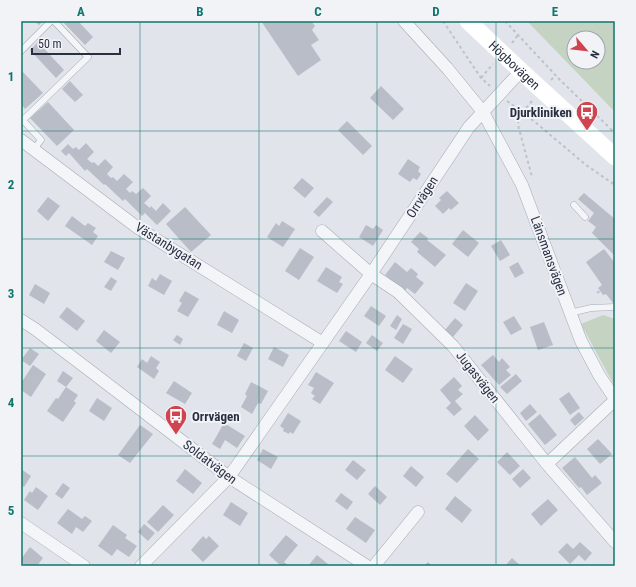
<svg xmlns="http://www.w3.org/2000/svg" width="636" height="587" font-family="'Roboto Condensed',sans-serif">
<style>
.green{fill:#c5d4c2;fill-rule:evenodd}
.building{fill:#b8bdc7}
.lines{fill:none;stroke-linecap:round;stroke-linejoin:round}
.lane-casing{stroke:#a6aab4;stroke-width:7}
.street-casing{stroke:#a6aab4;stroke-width:13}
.path{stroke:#bfc2c9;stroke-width:2;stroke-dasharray:3 3;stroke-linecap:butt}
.lane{stroke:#f4f5f8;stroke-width:6}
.street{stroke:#f4f5f8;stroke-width:12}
.secondary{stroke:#fff;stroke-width:17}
.grid{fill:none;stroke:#0f766e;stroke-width:1;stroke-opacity:0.55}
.labels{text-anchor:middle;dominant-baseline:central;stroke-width:4;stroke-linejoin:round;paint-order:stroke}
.street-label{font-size:13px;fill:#293042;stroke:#f1f3f7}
.poi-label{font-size:13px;font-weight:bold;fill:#293042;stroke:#f1f3f7;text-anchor:end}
.neatline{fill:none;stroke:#0f766e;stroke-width:1.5}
.grid-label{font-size:13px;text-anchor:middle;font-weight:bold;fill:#0f766e}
</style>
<rect width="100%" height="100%" fill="#e1e4ea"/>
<path class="green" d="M527,21H615V112ZM574,38H598V62H574Z
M603,315L615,319V387L581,324Z"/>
<path class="building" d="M34,21H43L39,25Z
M62,21H78L93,37L85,45Z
M261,21H311L315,26L312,30L319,40L311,45L321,60L298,76Z
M38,42L64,70L56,78L30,50Z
M21,70L43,93L25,109L21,104Z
M70,81L83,95L75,102L62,89Z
M381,86L404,109L393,120L370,98Z
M48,102L74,130L57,146L30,118Z
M347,121L372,146L363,155L338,130Z
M86,143L94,152L87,159L92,163L94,162L98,166L105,159L113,167L107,174L111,178L113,177L117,181L124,174L133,182L126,189L130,193L132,191L136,194L143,188L151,196L144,203L150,208L151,206L156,211L163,203L171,211L157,225L145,213L142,216L125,199L123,201L105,184L104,185L87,169L85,171L69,153L66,156L61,151L68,144L73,149L76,147L79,150Z
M408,159L420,167L418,171L421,174L417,180L413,178L410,182L398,174Z
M302,178L314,188L305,198L293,188Z
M447,191L459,203L451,210L449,208L443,214L435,206L441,200L439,198Z
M584,193L615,219V256L592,233L596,227L588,221L594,213L578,199Z
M48,197L60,206L48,221L37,211Z
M327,197L333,202L319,217L313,212Z
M185,207L211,235L191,252L166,224Z
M72,216L85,226L88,223L96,228L93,232L98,236L92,245L65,226Z
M282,221L295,229L283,247L267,237L276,223L279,226Z
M366,225L373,229L376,225L383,230L373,246L359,237Z
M463,230L479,243L468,257L452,244Z
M420,232L428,238L427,240L446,255L435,267L417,252L419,249L411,242Z
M501,240L510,255L500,261L491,246Z
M300,248L314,257L299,280L285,271Z
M604,249L615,263V302L613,303L606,294L603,295L598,288L602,285L586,262Z
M111,251L125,258L118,270L104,262Z
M395,262L407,272L411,268L418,274L416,277L424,283L415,294L407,288L405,291L385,275Z
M518,262L524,273L515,278L509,267Z
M326,267L342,277L339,282L343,284L337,293L317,281Z
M160,274L172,281L164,295L148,286L152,278L156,281Z
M111,277L117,281L111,291L104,287Z
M466,283L478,291L465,311L453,303Z
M35,284L50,293L44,304L29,295Z
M185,291L199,299L188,317L177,311L182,303L179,301Z
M371,306L386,316L379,326L364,316Z
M67,307L85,321L77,331L59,317Z
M224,311L239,320L232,333L217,325Z
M397,315L402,319L396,330L390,326Z
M514,316L522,329L511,335L503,322Z
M455,318L463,325L453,337L445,330Z
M544,322L553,345L538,350L530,327Z
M403,324L412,329L403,344L394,338Z
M104,330L120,342L111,353L96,341Z
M346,331L362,342L356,352L339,341Z
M177,335L183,339L180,345L173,340Z
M372,335L383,343L377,351L366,343Z
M244,343L253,348L246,361L237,356Z
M274,347L289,355L283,367L268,359Z
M30,348L39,354L30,366L21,360Z
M493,355L499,362L502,358L510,367L506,370L511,375L499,385L481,365Z
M151,356L160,362L156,368L159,371L154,379L137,367L142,359L147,363Z
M395,356L413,369L403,383L385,370Z
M33,365L46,374L31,397L21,390V383Z
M63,371L73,378L66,387L57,381Z
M316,372L334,383L320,404L312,399L315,396L311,393L314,388L308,385Z
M516,374L522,381L507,394L500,387Z
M454,377L462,386L458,390L463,394L455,401L462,409L454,416L446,408L451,403L440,390Z
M174,381L192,393L185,404L166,393Z
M251,382L268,391L261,404L258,403L252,414L241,407L247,396L245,394Z
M66,387L78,395L74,401L76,403L63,422L47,411L56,398L58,399Z
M569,392L580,408L570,415L559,399Z
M97,398L112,408L104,421L89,411Z
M530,404L537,412L526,421L520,413Z
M579,412L584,418L575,426L570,420Z
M288,413L301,421L293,434L290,432L289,434L283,431L284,429L280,426Z
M540,414L557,435L545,445L528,424Z
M475,415L489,430L478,441L464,426Z
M224,423L245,436L237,448L225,440L220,449L212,444Z
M140,425L153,434L130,463L118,455Z
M598,439L612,454L600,464L587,449Z
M263,449L278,457L271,469L257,460Z
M468,449L479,459L457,483L446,474Z
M507,452L520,466L510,475L497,462Z
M575,457L592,478L595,475L602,483L587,495L581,487L579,488L562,468Z
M353,460L366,470L357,480L345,470Z
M411,466L424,477L416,487L403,476Z
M21,469L31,476L24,487L21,485Z
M185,469L202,483L193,494L176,481Z
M523,469L531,478L520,488L512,479Z
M63,483L70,488L62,499L55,494Z
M375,486L387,497L380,505L368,494Z
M36,487L48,496L38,510L24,500L30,491L32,493Z
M341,493L353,502L347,510L335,501Z
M455,496L472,510L462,523L445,509Z
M548,499L558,510L541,526L531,514Z
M231,502L248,513L240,526L223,515Z
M163,505L174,515L158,532L147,522Z
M68,509L82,519L85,516L92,521L83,532L76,527L72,534L57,523Z
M355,517L375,530L366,543L346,529Z
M144,524L155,533L148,541L138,532Z
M113,525L127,535L125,538L137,546L129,557L117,549L112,556L98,546Z
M286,535L298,545L284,562L289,566H281L269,555Z
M203,536L206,539L209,536L219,546L203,562L191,550Z
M580,542L592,553L585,561L579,555L570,564L558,552L567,543L573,549Z
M30,547L43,558L37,566H26L21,562V559Z
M317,555L328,564L326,566H308Z
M512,558L521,566H505Z
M428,562L432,566H424Z"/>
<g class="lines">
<g class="lane-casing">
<path id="lane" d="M21,51L51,21
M21,118L41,140L34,149
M23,120L88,57L54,21
M574,205L585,217
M570,313L591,308L615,307"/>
</g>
<g class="street-casing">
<path id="street" d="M404,21L447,68L483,112L522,185L581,341L599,375L615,399
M21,140L138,228L323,343
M322,231L371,274L398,292L453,346L547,464L615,542
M21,320L35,329L93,373L229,477L367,566
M547,464L615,400
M21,523L84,566
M141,566L229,477L371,274L469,127L521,71
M374,566L418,512"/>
</g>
<path class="path" d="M443,21L481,78L490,86
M505,21L560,80L615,133
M512,43L518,35
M481,78L493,64
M551,80L556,75
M507,101L535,122L586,165L615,185
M532,101L519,116L518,125L532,177
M597,293L600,291"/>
<use href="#lane" class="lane"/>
<use href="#street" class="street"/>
<path class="secondary" id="s1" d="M468,21L521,71L615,157"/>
</g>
<path class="grid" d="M140,21V566M259,21V566M377,21V566M496,21V566M21,131H615M21,239H615M21,348H615M21,456H615"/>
<defs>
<g id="bus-pin" transform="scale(1.15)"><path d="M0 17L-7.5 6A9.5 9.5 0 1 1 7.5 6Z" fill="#d04450" stroke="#f1f3f7"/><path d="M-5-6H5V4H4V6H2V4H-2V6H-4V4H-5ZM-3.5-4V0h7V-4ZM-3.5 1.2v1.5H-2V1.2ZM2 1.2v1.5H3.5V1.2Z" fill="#fff"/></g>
</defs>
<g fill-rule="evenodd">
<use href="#bus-pin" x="587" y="112"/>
<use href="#bus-pin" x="176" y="416"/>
</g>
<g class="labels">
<g class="street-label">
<text stroke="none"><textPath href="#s1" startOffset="64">Högbovägen</textPath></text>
<text transform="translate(422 197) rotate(-57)">Orrvägen</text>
<text transform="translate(169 246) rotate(32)">Västanbygatan</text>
<text transform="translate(549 256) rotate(70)">Länsmansvägen</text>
<text transform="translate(478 377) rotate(52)">Jugasvägen</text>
<text transform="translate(210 462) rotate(37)">Soldatvägen</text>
</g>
<g class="poi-label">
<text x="572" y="112">Djurkliniken</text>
<text x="192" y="416" text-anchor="start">Orrvägen</text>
</g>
</g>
<rect width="636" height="587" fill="none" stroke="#f1f3f7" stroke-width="44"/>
<g transform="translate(586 50) rotate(118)"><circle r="19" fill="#f1f3f7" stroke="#a1a5af"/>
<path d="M0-3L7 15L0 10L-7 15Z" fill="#d04450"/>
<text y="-6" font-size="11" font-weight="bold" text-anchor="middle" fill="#293042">N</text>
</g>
<path d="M32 48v6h88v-6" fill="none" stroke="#293042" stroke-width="2"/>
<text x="38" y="48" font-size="12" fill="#293042" stroke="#f1f3f7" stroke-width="3" paint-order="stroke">50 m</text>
<rect x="22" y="22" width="592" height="543" class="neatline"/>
<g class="grid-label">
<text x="81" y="16">A</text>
<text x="200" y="16">B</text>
<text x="318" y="16">C</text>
<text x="436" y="16">D</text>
<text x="555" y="16">E</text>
<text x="11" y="81">1</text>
<text x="11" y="189">2</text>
<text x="11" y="298">3</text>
<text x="11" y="407">4</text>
<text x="11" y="515">5</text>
</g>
</svg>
